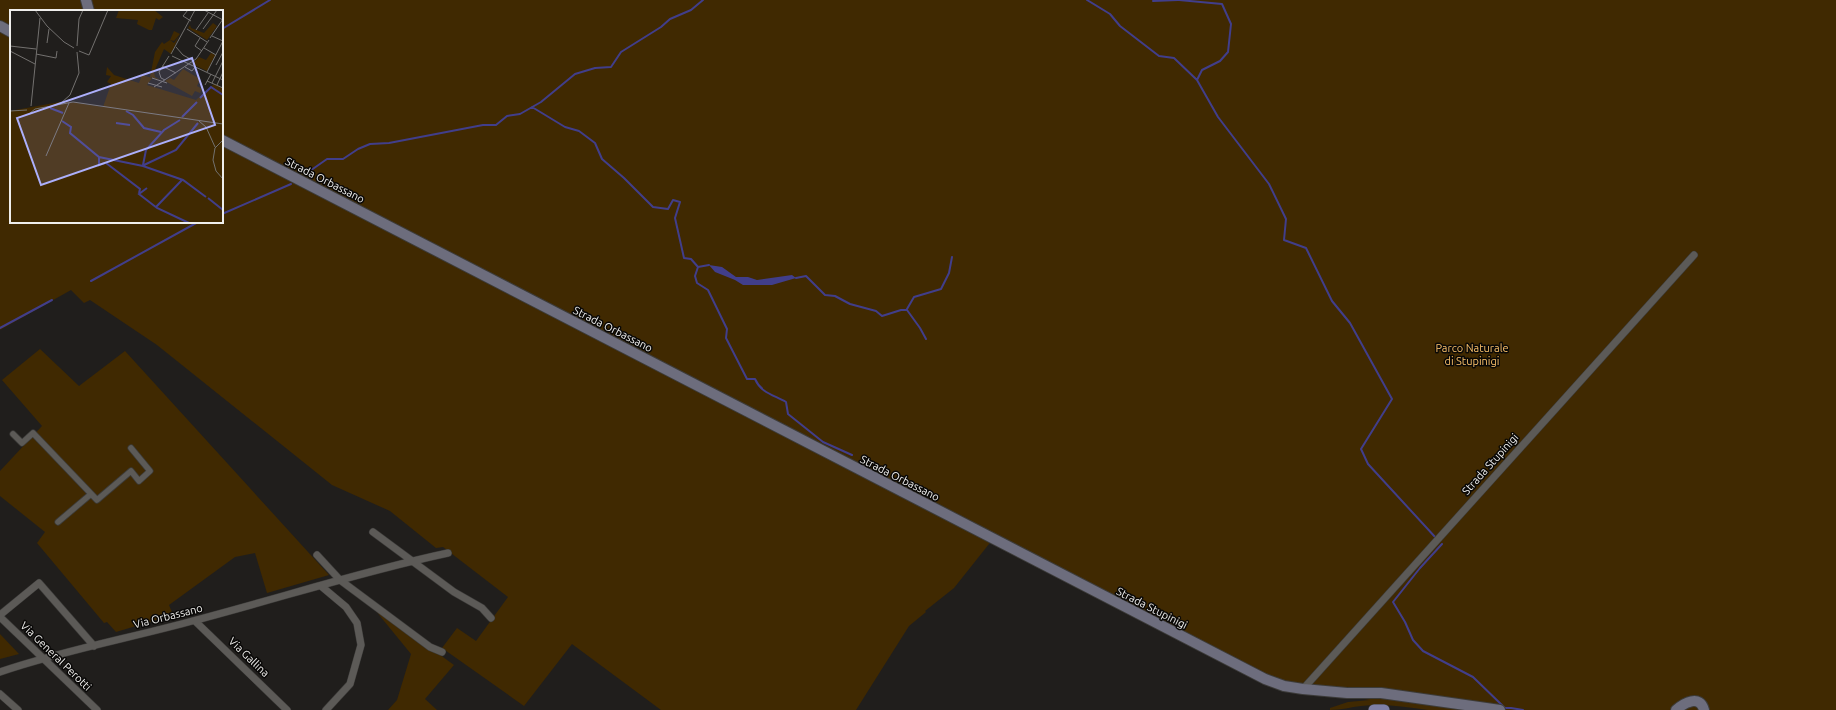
<svg xmlns="http://www.w3.org/2000/svg" width="1836" height="710" font-family="Ubuntu,sans-serif">
<style>
.green{fill:#402901;fill-rule:evenodd}
.water{fill:#413e8b}
.lines{fill:none;stroke-linecap:round;stroke-linejoin:round}
.stream{stroke:#413e8b;stroke-width:2}
.pedestrian-casing{stroke:#3c3b39;stroke-width:7}
.minor-casing{stroke:#3c3b39;stroke-width:8}
.secondary-casing{stroke:#3c3b39;stroke-width:12}
.primary-casing{stroke:#3c3b39;stroke-width:12}
.pedestrian{stroke:#5c5a57;stroke-width:5.5}
.minor{stroke:#5c5a57;stroke-width:7}
.secondary{stroke:#6d6d7d;stroke-width:10}
.primary{stroke:#7e7fa4;stroke-width:11}
.labels{text-anchor:middle;dominant-baseline:central;stroke-width:3;stroke-linejoin:round;paint-order:stroke}
.street-label{font-size:11px;fill:#efeeec;stroke:#090807}
.park-label{font-size:11px;fill:#fbc16a;stroke:#090807}
.inset-river{fill:none;stroke:#413e8b;stroke-width:2}
.inset-road{fill:none;stroke:#73716f;stroke-width:1}
.view{fill:#acaffb;fill-opacity:0.15;stroke:#acaffb;stroke-width:2}
.inset-edge{fill:none;stroke:#efeeec;stroke-width:2}
</style>
<rect width="100%" height="100%" fill="#201e1c"/>
<path class="green" d="M0,0H1836V710H1428C1406,707 1384,703 1361,706C1351,707 1341,710 1330,710V708L1348,702L1370,700L1281,685L993,539L954,588L925,611L926,612L909,626L856,710H661L572,644L524,706L442,648L457,628L476,641L508,597L443,547L436,548L390,511L332,485L157,345L90,300L84,303L71,290L0,330ZM11,11H222V222H11Z
M40,349L79,386L125,351L329,575L267,593L255,553L235,557L169,605L173,615L116,632L107,622L104,623L37,543L45,532L0,496V471L42,426L2,380Z
M371,605L454,665L425,699L437,710H388L397,700L411,654Z
M0,634L19,654L0,659Z"/>
<path class="water" d="M709,265L722,267L736,277H748L757,280L792,275L796,278L772,285H743L735,280L715,272Z"/>
<g class="lines">
<path class="stream" d="M1087,0L1110,14L1120,26L1159,56L1174,58L1197,80L1218,117L1269,184L1286,219L1284,240L1306,248L1332,301L1350,323L1392,399L1361,449L1368,464L1436,538
M1179,0L1222,4L1231,24L1228,52L1220,61L1202,70L1197,80
M1153,1L1178,0
M222,29L270,0
M532,107L565,127L579,131L595,143L602,159L624,178L653,207L668,209L673,200L680,202L675,218L684,258L691,259L698,267L695,276L697,283L708,290L727,329L726,338L747,379H755C761,393 774,395 786,402L788,414L823,442L852,455
M307,173L327,159H343L358,149L370,144L389,143L483,125H496L507,116L520,114L541,102L575,74L595,68L611,67L621,52L661,27L670,19L691,10L703,0
M222,214L291,184
M698,267L709,265
M796,278L806,276L825,295L835,296L850,304L876,311L882,316L901,310H907L920,328L926,339
M91,281L198,222
M907,309L914,297L941,289L949,273L952,257
M0,328L52,300
M1442,544L1420,568L1393,602L1405,622L1413,640L1423,651L1473,677L1505,708H1511L1523,710"/>
<g class="pedestrian-casing">
<path id="pedestrian" d="M13,434L22,443L33,433L97,500L131,471L139,481L150,471L131,448
M58,522L91,494"/>
</g>
<g class="minor-casing">
<path id="minor" d="M373,532L454,592L482,608L491,618
M317,555L340,580L430,647L442,652
M321,586L346,607L357,623L361,645L350,684L326,710
M0,615L39,583L94,646
M0,617L97,710
M195,621L287,710
M0,672C64,650 131,638 196,620C280,598 363,571 448,553
M1303,689L1694,255
M0,694L18,710"/>
</g>
<g class="secondary-casing">
<path id="secondary" d="M86,0L89,11
M0,26L11,32
M222,140L1265,679L1284,686L1303,689L1347,693H1381L1500,710
M1676,710C1684,703 1700,694 1704,710"/>
</g>
<g class="primary-casing">
<path id="primary" d="M1374,710H1384"/>
</g>
<use href="#pedestrian" class="pedestrian"/>
<use href="#minor" class="minor"/>
<use href="#secondary" class="secondary"/>
<use href="#primary" class="primary"/>
</g>
<g class="labels">
<g class="street-label">
<text transform="translate(325 180) rotate(27)">Strada Orbassano</text>
<text transform="translate(613 329) rotate(27)">Strada Orbassano</text>
<text transform="translate(1490 464) rotate(-48)">Strada Stupinigi</text>
<text transform="translate(900 478) rotate(27)">Strada Orbassano</text>
<text transform="translate(1152 608) rotate(27)">Strada Stupinigi</text>
<text transform="translate(168 616) rotate(-14)">Via Orbassano</text>
<text transform="translate(56 656) rotate(44)">Via General Perotti</text>
<text transform="translate(249 657) rotate(44)">Via Gallina</text>
</g>
<g class="park-label">
<text x="1472" y="348">Parco Naturale<tspan x="1472" dy="13">di Stupinigi</tspan></text>
</g>
</g>
<g transform="translate(10 10)">
<rect width="213" height="213" fill="#201e1c"/>
<path d="M109,0H144L153,7L149,10L146,8L142,20H139L127,14L128,10L106,8ZM203,13L207,16L197,30L178,18L180,15L181,18L194,23ZM164,21L170,24L164,31L160,30L164,33L169,26L161,44L154,39L144,62L145,67L150,70L140,67L145,42L152,32L154,34L160,30ZM201,43L205,45L197,61L182,54L189,47L196,50ZM97,57L104,65L129,73L132,65L142,68L137,75L186,90L204,74L213,78V213H0V101L55,91L93,97L101,74L97,72L101,66L96,65ZM173,59L190,69L187,76L192,79L190,83L185,81L182,86L155,71L160,68L164,70Z" fill="#402901"/>
<path class="inset-river" d="M190,88L201,77L213,85M40,98L53,103M116,101L123,105L134,118L151,122M172,107L187,92M52,111L61,117L60,123L89,147L133,156L173,170L196,187M106,113L120,115M89,147V155L95,153M96,153L130,179L129,183M133,155L136,140L154,120L170,110M134,155L166,140L188,113M137,178L129,184L147,198L179,213M198,188L213,200M146,197L172,170"/>
<path class="inset-road" d="M25,0L37,16L54,32L64,38M178,0L173,6L181,11M194,0L213,10M177,19L197,32M193,19L207,0M186,20L198,3M202,26L213,31M190,28L185,36L192,41M200,28L213,9M37,33L39,19M0,36L26,39M67,36L69,9L73,0M166,37L173,45L184,51M194,38L206,45M0,41L25,54M69,41L79,45L98,0M26,44L46,48L47,41M161,44L185,0M162,46L213,70M206,55L213,42M152,56L166,63M175,57L182,61L185,57M197,62L213,31M142,68L157,73M155,70L151,68L149,62L159,46M197,71L213,78M138,73L152,77M202,73L213,51M195,75L201,64M207,75L213,62M144,77L186,49L199,30M51,93L60,85L69,63L67,42M21,96L30,8M0,101L17,100M20,103L25,99L63,92L213,114M189,111L196,117L205,137M213,130L205,138L203,150L206,161L213,169M36,146L59,93"/>
<path class="view" d="M182,48L205,115L31,175L7,108Z"/>
<rect width="213" height="213" class="inset-edge"/>
</g>
</svg>
